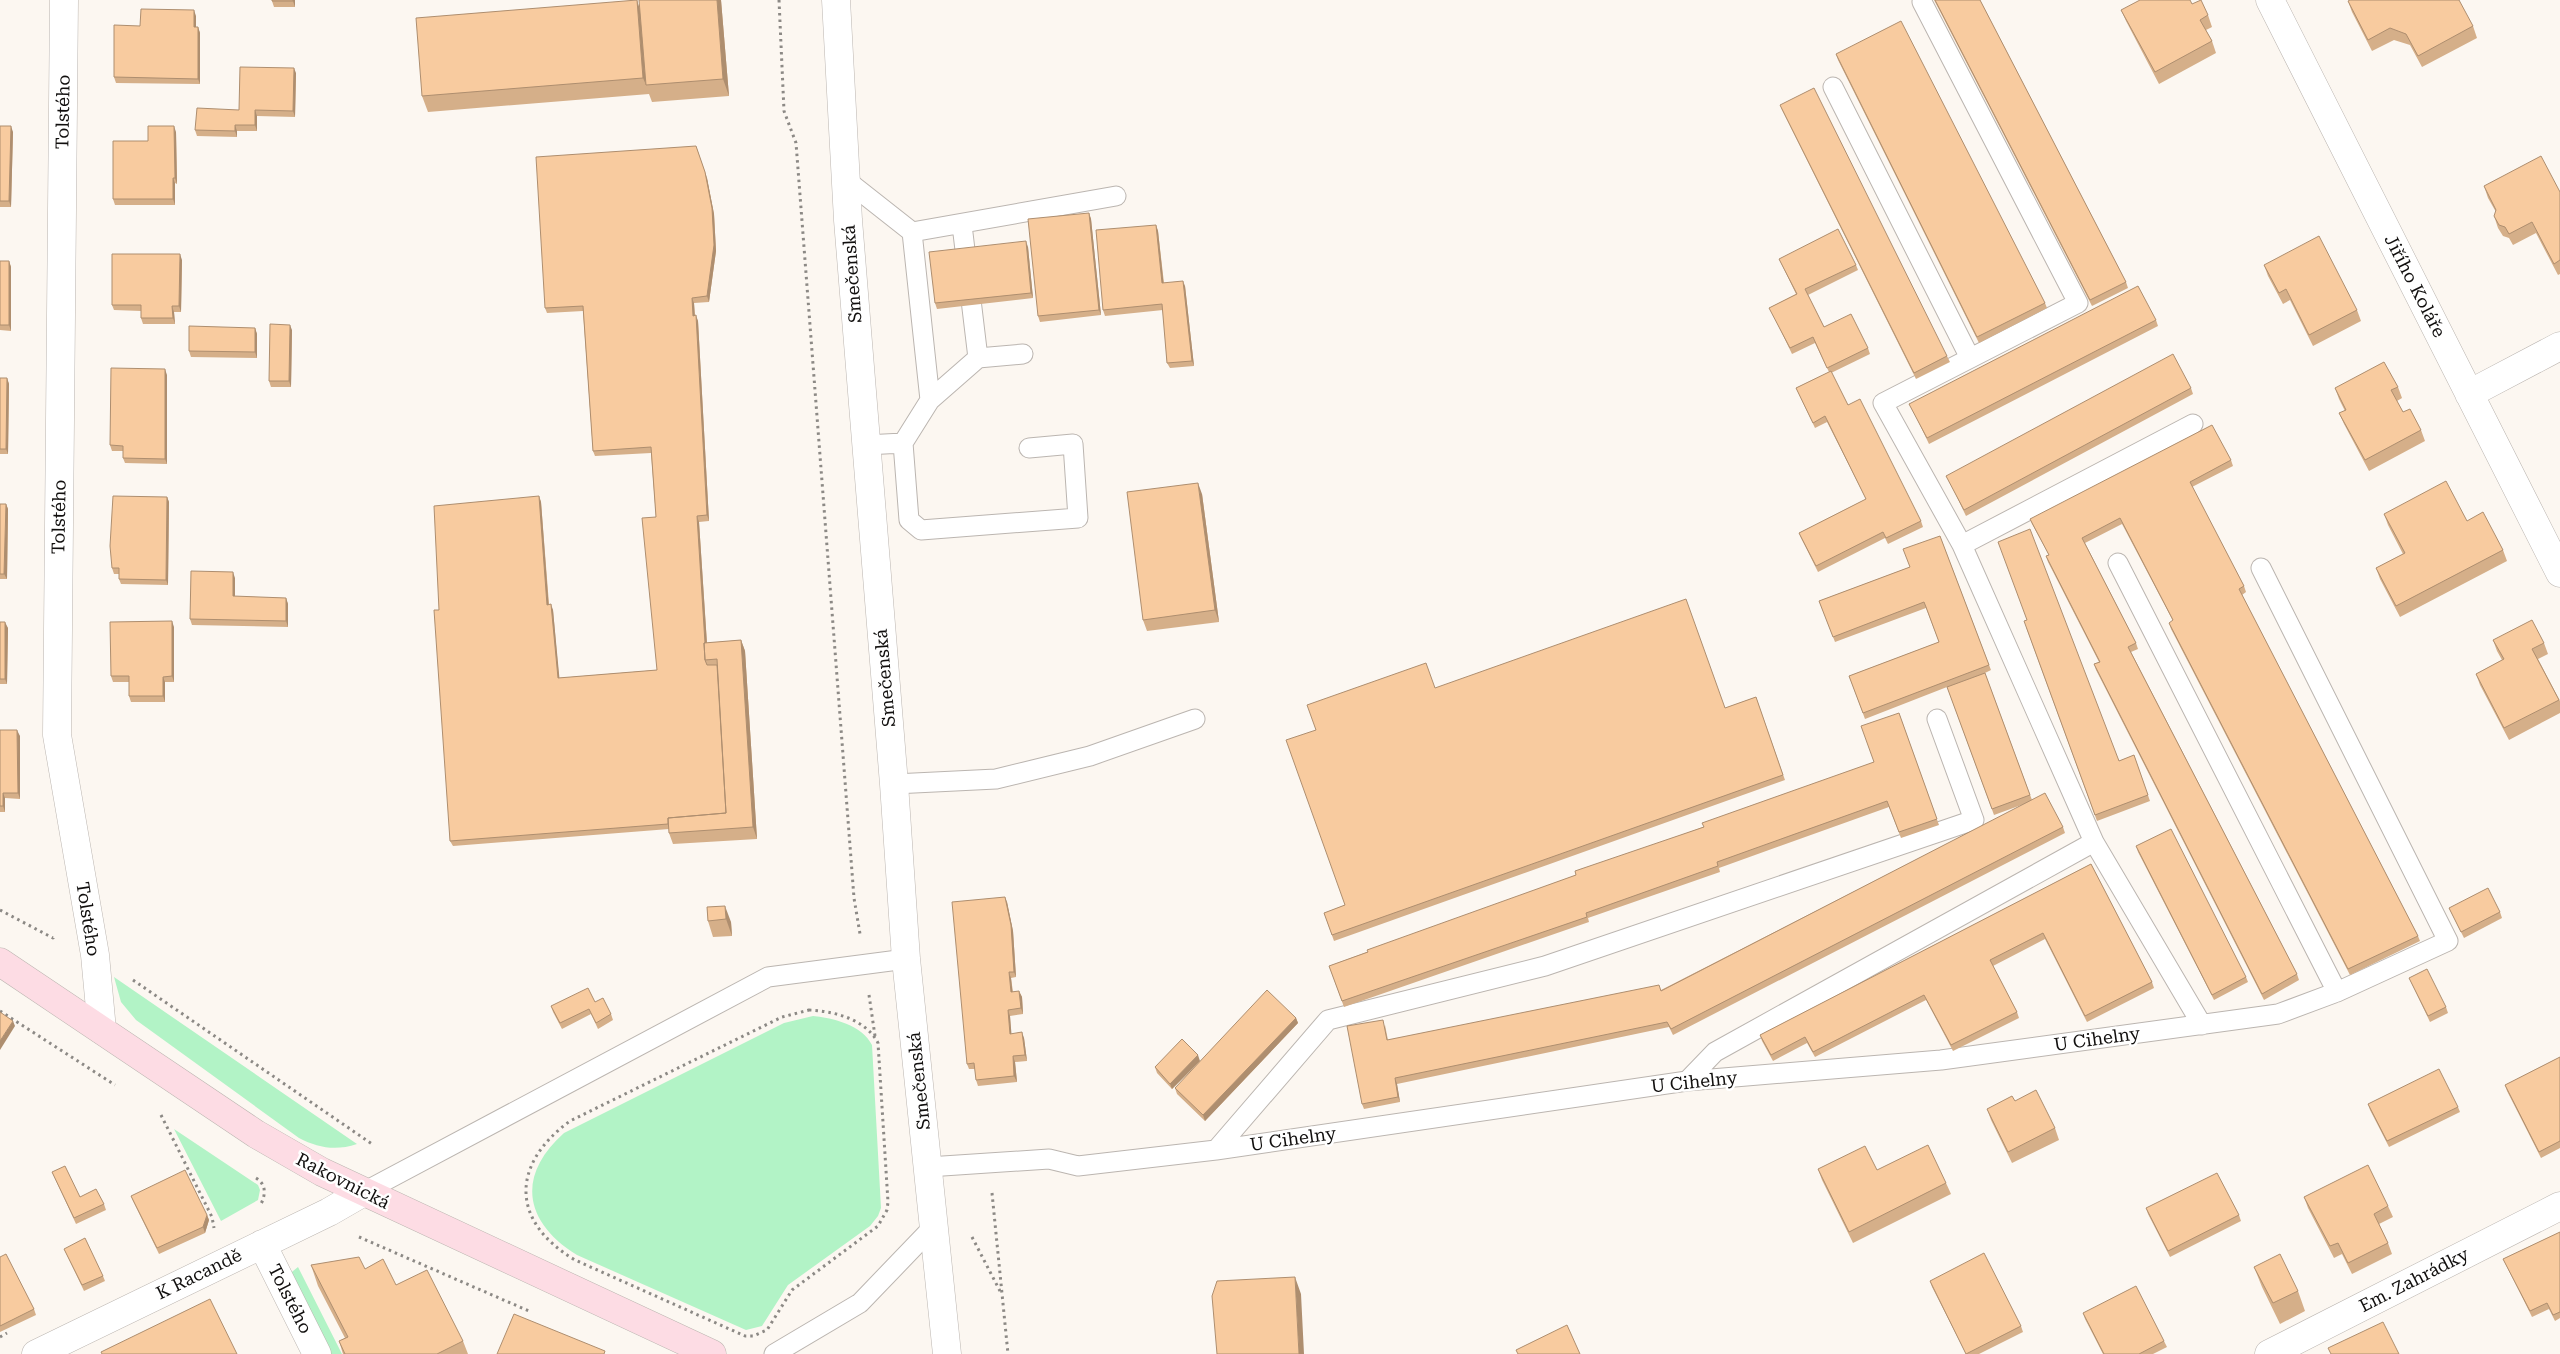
<svg xmlns="http://www.w3.org/2000/svg" width="2560" height="1354" font-family="'Roboto Serif',serif">
	<style>
		.green { fill: #b2f3c6 }
		.lines { fill: none; stroke-linecap: round; stroke-linejoin: round }
		.service-casing { stroke: #bbb5b0; stroke-width: 21 }
		.minor-casing { stroke: #bbb5b0; stroke-width: 29 }
		.tertiary-casing { stroke: #bbb5b0; stroke-width: 29 }
		.secondary-casing { stroke: #bbb5b0; stroke-width: 29 }
		.path { stroke: #8c8985; stroke-width: 3; stroke-dasharray: 2.5 4; stroke-linecap: butt }
		.service { stroke: #fff; stroke-width: 19 }
		.minor { stroke: #fff; stroke-width: 28 }
		.tertiary { stroke: #fff; stroke-width: 28 }
		.secondary { stroke: #fddce4; stroke-width: 28 }
		.wall { fill: #d5af89 }
		.shaded-wall { fill: #ae8e6f }
		.building { fill: #f8cb9f; stroke: #ae8e6f }
		.labels { text-anchor: middle; stroke-width: 5; stroke-linejoin: round; paint-order: stroke }
		.street-label { font-size: 18px; fill: #110f0e; stroke: #fff }
	</style>
	<rect width="100%" height="100%" fill="#fcf7f1"/>
	<path class="green" d="M114,977L357,1144C336,1151 318,1148 299,1138L136,1020L121,1002Z
		M813,1016C833,1018 862,1025 872,1045L881,1208L878,1216L870,1226L788,1285L762,1326L746,1330L577,1255C524,1222 516,1176 564,1133L784,1023Z
		M174,1129L258,1185L260,1190L258,1200L221,1221Z
		M298,1267L342,1354H329L288,1275Z"/>
	<g class="lines">
		<defs>
			<path id="service" d="M1922,2L2078,303L1883,403L1962,545L2094,842L2202,1025
				M1833,87L1970,358
				M846,180L912,232L930,400L903,443
				M962,225L978,358
				M912,232L1116,196
				M930,400L978,358L1023,354
				M866,445L903,443L909,520L921,530L1078,518L1073,444L1029,448
				M1962,545L2193,424
				M2118,563L2337,992
				M894,784L996,779L1090,756L1195,719
				M1687,1081L1715,1052L2094,842
				M1216,1150L1328,1020L1545,966L1974,820L1937,719
				M928,1167L1049,1159L1078,1166L1216,1150L1687,1081L1941,1060L2278,1014L2337,992L2448,941L2261,568
				M362,1193L768,977L906,959
				M774,1354L860,1303L933,1227"/>
			<path id="minor" d="M64,0L57,735L95,955L102,1030
				M2270,0L2560,573
				M2469,394L2560,346
				M262,1244L317,1354
				M36,1354L329,1212L362,1193
				M2269,1354L2560,1206"/>
			<path id="tertiary" d="M836,0L848,220L894,784L906,959L947,1354"/>
			<path id="secondary" d="M0,962L256,1134L322,1172L712,1354"/>
		</defs>
		<use href="#service" class="service-casing"/>
		<use href="#minor" class="minor-casing"/>
		<use href="#tertiary" class="tertiary-casing"/>
		<use href="#secondary" class="secondary-casing"/>
		<path class="path" d="M779,0L784,111L796,143L854,898L860,934
			M0,910L53,938L56,935
			M133,980L372,1144
			M869,995L875,1036
			M809,1010C833,1011 866,1019 878,1043L888,1202L887,1210L878,1226L792,1290L767,1330L753,1336H745L575,1260C511,1222 510,1165 570,1121L782,1017Z
			M0,1011L115,1085
			M161,1115L212,1217L214,1228
			M256,1178C266,1184 266,1194 261,1204
			M992,1193L1008,1354
			M359,1237L529,1311
			M972,1237L1001,1293
			M0,1337L7,1333"/>
		<use href="#service" class="service"/>
		<use href="#minor" class="minor"/>
		<use href="#tertiary" class="tertiary"/>
		<use href="#secondary" class="secondary"/>
	</g>
	<path class="wall" d="M295,0V7H274L272,1Z
		M637,0L639,8L721,0L729,96L652,102L649,94L428,112L422,96Z
		M1934,0H1980L2126,282L2128,288L2092,306Z
		M2348,1L2473,26L2477,38L2422,67L2410,45L2394,40L2372,51L2352,12Z
		M2192,4L2208,15L2212,27L2206,30L2212,41L2216,53L2159,84L2126,21L2121,10Z
		M196,16V27H198L200,33V84L116,83L114,77L140,26Z
		M1836,54L2045,303L2047,308L1979,343L1838,60Z
		M296,73L295,117L257,116V131H237V137L197,136L195,130L239,110Z
		M1780,105L1947,356L1950,362L1916,379L1782,110Z
		M0,126L13,132L11,207H0Z
		M176,132L177,184L175,183V205H115L113,199L148,141Z
		M707,178L714,214L716,251L709,302L694,303L695,315L698,321L709,521L699,522L707,643L741,640L745,651L757,839L673,844L669,833V829L453,846L450,841L439,610L539,496L541,502L549,604L553,610L559,678L657,670L656,517L651,453L595,456L593,451L583,311L547,313L545,308Z
		M2484,186L2560,192V274L2558,275L2536,233L2513,245L2509,238L2503,236L2498,228L2494,216L2496,212L2488,198Z
		M1089,213L1091,219L1101,315L1040,322L1038,316Z
		M1156,225L1158,231L1164,283L1185,286L1194,366L1170,368L1167,363L1163,310L1105,316L1103,310Z
		M1028,247L1033,298L937,309L935,303Z
		M1779,259L1856,265L1858,270L1808,295L1824,327L1868,348L1870,354L1831,373L1848,405L1921,521L1923,527L1888,544L1885,538L1818,572L1801,538L1799,533L1866,499L1827,422L1815,428L1796,388L1829,372L1815,343L1792,354L1772,313L1769,308L1796,294Z
		M182,260L181,312H174L175,324H143L141,318V311L114,310L112,305Z
		M0,261H9L11,267V331L0,330Z
		M2264,265L2357,310L2361,321L2313,346L2290,300L2283,304L2268,276Z
		M2156,320L2158,326L1929,444L1912,409L1909,404Z
		M255,328L257,334V358L191,357L189,351Z
		M292,330L291,387H271L269,381Z
		M167,375V464L125,463L123,458V451H112L110,445Z
		M0,378H7L9,384L8,454H0Z
		M2398,387L2402,398L2397,401L2403,412L2421,430L2425,441L2369,471L2344,424L2339,413L2345,411L2339,399L2335,388Z
		M2191,388L2193,394L1966,516L1949,481L1946,476Z
		M2231,460L2233,466L2192,487L2244,586L2246,592L2242,595L2418,936L2420,941L2350,975L2171,629L2169,623L2173,621L2122,524L2085,543L2136,643L2138,649L2131,652L2297,974L2299,980L2264,1000L2096,670L2094,664L2099,662L2048,562L2046,556L2049,555L2032,524L2030,519Z
		M1202,494L1219,622L1147,631L1143,620Z
		M167,497L169,502L168,585L121,584L119,579V574H114L112,568Z
		M0,504H6L8,509L7,579H0Z
		M2384,514L2467,521L2503,550L2507,561L2400,617L2380,579L2376,568L2403,554L2388,525Z
		M1940,536L1991,670L1985,673L2032,800L2063,827L2065,833L1673,1035L1669,1027L1397,1084L1400,1102L1364,1109L1362,1104L1385,1025L1388,1040L1661,990L2027,803L1994,815L1947,687L1865,719L1849,676L1939,642L1926,608L1835,642L1819,601L1910,567Z
		M235,578V597L286,598L288,604V627L192,625L190,619Z
		M0,622L8,628L7,684H0Z
		M174,627V682H165V702H131L129,696V682H113L111,676Z
		M2026,627L2119,761L2134,755L2150,801L2097,821Z
		M2493,640L2544,643L2548,654L2538,659L2560,701V713L2509,740L2480,685L2476,674L2502,660L2497,651Z
		M1435,688L1725,708L1756,697L1785,780L1334,941L1324,913L1345,905Z
		M1899,713L1939,825L1901,838L1889,807L1719,868L1720,872L1588,918L1589,922L1344,1007L1329,966L1576,875L1874,762Z
		M0,730L20,736V799L5,798V812H0Z
		M2136,846L2246,977L2248,982L2214,1000L2138,852Z
		M2091,864L2152,982L2154,988L2087,1022L2045,939L1993,966L2017,1012L2019,1018L1953,1051L1926,1000L1815,1057L1807,1043L1773,1061L1762,1041L1760,1035Z
		M1007,902L1013,931L1016,977L1011,978L1013,992L1019,991L1022,997L1023,1014L1010,1016L1011,1034L1024,1038L1027,1061L1015,1062L1017,1082L978,1086L976,1080L975,1069H969L967,1064Z
		M707,907L731,922L732,936L713,937L708,921Z
		M2449,908L2500,912L2502,918L2464,938Z
		M2409,978L2446,1007L2448,1013L2430,1022Z
		M595,1002L611,1014L613,1020L598,1029L591,1014L562,1029L553,1012L551,1006Z
		M1296,1018L1298,1023L1205,1121L1177,1094L1175,1088Z
		M2560,1057V1148L2541,1158L2507,1091L2505,1085Z
		M1200,1061L1172,1089L1157,1073L1155,1067Z
		M2015,1101L2055,1128L2059,1140L2012,1163L1991,1120L1987,1109Z
		M2368,1104L2458,1107L2460,1112L2389,1147L2370,1110Z
		M1818,1169L1877,1170L1946,1183L1951,1194L1853,1243L1822,1180Z
		M52,1172L80,1197L104,1204L106,1210L76,1224Z
		M131,1196L207,1215L209,1220L205,1233L159,1254L133,1201Z
		M2304,1197L2388,1206L2393,1217L2379,1224L2388,1243L2392,1254L2352,1274L2342,1254L2334,1258L2308,1208Z
		M2146,1208L2239,1215L2241,1221L2170,1257L2148,1214Z
		M2560,1232V1318L2555,1321L2549,1309L2532,1317L2503,1259Z
		M64,1249L103,1276L105,1281L84,1291Z
		M0,1257L34,1309L36,1315L0,1332Z
		M311,1265L365,1269L396,1285L463,1341L468,1354H343L339,1341L345,1338L318,1286Z
		M2254,1267L2298,1291L2305,1311L2280,1324L2262,1287Z
		M1930,1281L2021,1326L2023,1332L1979,1354H1966L1932,1287Z
		M2083,1313L2164,1341L2167,1347L2153,1354H2103L2085,1319Z"/>
	<path class="shaded-wall" d="M293,0H295V7L293,1Z
		M637,0L642,17L646,85L643,78Z
		M717,0H721L729,96L723,79Z
		M194,10L196,16V33L194,27Z
		M198,27L200,33V84L198,79Z
		M294,68L296,73L295,117L293,111Z
		M255,110L257,116V131L255,125Z
		M235,125L237,131V137L235,131Z
		M11,126L13,132L11,207L9,201Z
		M174,126L176,132L177,184L175,178Z
		M696,146L707,178L714,214L716,251L709,302L707,296Z
		M173,178L175,183V205L173,199Z
		M1089,213L1091,219L1101,315L1099,310Z
		M1156,225L1158,231L1164,288L1162,283Z
		M1026,241L1028,247L1033,298L1031,293Z
		M180,254L182,260L181,312L179,306Z
		M9,261L11,267V331L9,325Z
		M1183,281L1185,286L1194,366L1192,361Z
		M692,298L694,303L695,321L693,316Z
		M172,306L174,312L175,324L173,318Z
		M696,315L698,321L709,521L707,515Z
		M290,325L292,330L291,387L289,381Z
		M255,328L257,334V358L255,352Z
		M165,369L167,375V464L165,459Z
		M7,378L9,384L8,454L6,449Z
		M1198,483L1202,494L1219,622L1215,610Z
		M539,496L541,502L549,610L547,605Z
		M167,497L169,502L168,585L166,580Z
		M6,504L8,509L7,579L4,574Z
		M697,516L699,522L708,660H706Z
		M233,572L235,578V602L233,596Z
		M286,598L288,604V627L286,621Z
		M551,604L553,610L560,684L558,678Z
		M172,621L174,627V682L172,676Z
		M5,622L8,628L7,684L5,679Z
		M741,640L745,651L757,839L753,827Z
		M163,677L165,682V702L163,696Z
		M17,730L20,736V799L18,793Z
		M3,793L5,798V812L3,806Z
		M1005,897L1007,902L1013,931L1016,977L1014,972Z
		M725,906L731,922L732,936L726,919Z
		M1009,972L1011,978L1013,998L1011,992Z
		M1019,991L1022,997L1023,1014L1021,1008Z
		M1008,1010L1010,1016L1012,1040L1010,1034Z
		M1296,1018L1298,1023L1205,1121L1203,1115Z
		M13,1021L15,1026L0,1050V1041Z
		M1022,1032L1024,1038L1027,1061L1025,1055Z
		M1198,1055L1200,1061L1172,1089L1170,1084Z
		M1013,1056L1015,1062L1017,1082L1014,1076Z
		M1395,1078L1397,1084L1400,1102L1398,1097Z
		M207,1215L209,1220L205,1233L203,1227Z
		M1295,1277L1301,1294L1304,1354H1299Z"/>
	<path class="building" d="M272,0H293V1H272Z
		M637,0L643,78L422,96L416,18Z
		M639,0H717L723,79L646,85Z
		M1935,0H1980L2126,282L2090,300Z
		M2140,0H2190L2192,4L2201,0L2208,15L2200,20L2212,41L2155,72L2121,10Z
		M2350,0H2459L2473,26L2418,56L2406,34L2390,28L2368,40L2348,1Z
		M141,9L194,10V27H198V79L114,77V25L140,26Z
		M1901,21L2045,303L1977,337L1836,54Z
		M240,67L294,68L293,111L255,110V125H235V131L195,130L197,108L239,110Z
		M1814,88L1947,356L1914,373L1780,105Z
		M0,126H11L9,201H0Z
		M148,126H174L175,178H173V199H113V141H148Z
		M696,146L705,172L712,208L714,245L707,296L692,298L693,316L696,315L707,515L697,516L705,643H704L705,660L707,665H717L726,813L668,818V824L450,841L434,610H439L434,506L539,496L547,605L551,604L558,678L657,670L642,518L656,517L651,447L593,451L583,306L545,308L536,157Z
		M2541,156L2560,192V260L2554,264L2532,222L2509,234L2505,227L2499,225L2494,216L2496,210L2484,186Z
		M1089,213L1099,310L1038,316L1028,219Z
		M1156,225L1162,283L1183,281L1192,361L1167,363L1162,304L1103,310L1096,230Z
		M1838,229L1856,265L1805,289L1824,327L1851,314L1868,348L1827,368L1813,337L1790,348L1769,308L1797,294L1779,259Z
		M2319,236L2357,310L2309,335L2286,289L2279,293L2264,265Z
		M1026,241L1031,293L935,303L929,252Z
		M112,254H180L179,306H172L173,318H141V305H112Z
		M0,261H9V325H0Z
		M2138,286L2156,320L1927,438L1909,404Z
		M270,324L290,325L289,381H269Z
		M189,326L255,328V352L189,351Z
		M2173,354L2191,388L1964,510L1946,476Z
		M2384,362L2398,387L2391,390L2403,412L2410,409L2421,430L2365,460L2339,413L2346,410L2335,388Z
		M111,368L165,369V459L123,458V446L110,445Z
		M1831,371L1848,405L1860,399L1921,521L1886,538L1883,532L1816,566L1799,533L1866,499L1825,416L1813,423L1796,388Z
		M0,378H7L6,449H0Z
		M2212,425L2231,460L2190,482L2244,586L2239,589L2418,936L2348,969L2169,623L2173,620L2120,518L2082,538L2136,643L2128,647L2297,974L2262,994L2094,664L2100,662L2046,556L2049,555L2030,519Z
		M2446,481L2467,521L2483,512L2503,550L2396,606L2376,568L2405,553L2384,514Z
		M1198,483L1215,610L1143,620L1127,492Z
		M113,496L167,497L166,580L119,579V568H112L110,546Z
		M0,504H6L4,574H0Z
		M2030,529L2119,761L2134,755L2148,795L2095,815L2024,621L2027,620L1998,542Z
		M1940,536L1989,665L1863,713L1849,676L1939,642L1926,607L1924,602L1833,637L1819,601L1910,567L1903,549Z
		M191,571L233,572V596L286,598V621L190,619Z
		M1686,599L1725,708L1756,697L1783,775L1332,935L1324,913L1345,905L1286,740L1316,730L1307,705L1426,663L1435,688Z
		M2532,620L2544,643L2532,649L2559,700L2504,728L2476,674L2504,659L2493,640Z
		M172,621V676L163,677V696H129V676H111L110,622Z
		M0,622H5V679H0Z
		M741,640L753,827L669,833L668,818L726,813L717,659L705,660L704,643Z
		M1985,673L2030,795L1992,809L1947,687Z
		M1899,713L1937,819L1899,832L1887,801L1717,862L1718,866L1586,913L1587,917L1342,1001L1329,966L1368,952L1367,950L1576,875L1575,871L1704,827L1702,823L1874,762L1861,726Z
		M0,730H17L18,793H3V806H0Z
		M2045,793L2063,827L1671,1029L1667,1022L1395,1078L1398,1097L1362,1104L1347,1026L1383,1020L1387,1040L1659,985L1661,991Z
		M2171,829L2246,977L2212,995L2136,846Z
		M2091,864L2152,982L2085,1016L2043,933L1990,960L2017,1012L1951,1045L1924,995L1813,1052L1805,1037L1771,1055L1760,1035Z
		M2488,888L2500,912L2461,932L2449,908Z
		M1005,897L1011,925L1014,972H1009L1011,992L1019,991L1021,1008L1008,1010L1010,1034L1022,1032L1025,1055L1013,1056L1014,1076L976,1080L974,1063L967,1064L952,902Z
		M725,906L726,919L708,921L707,907Z
		M2427,969L2446,1007L2428,1016L2409,978Z
		M588,988L595,1002L603,998L611,1014L596,1023L589,1009L560,1023L551,1006Z
		M1267,990L1296,1018L1203,1115L1175,1088Z
		M0,1012L13,1021L0,1041Z
		M1182,1039L1198,1055L1170,1084L1155,1067Z
		M2560,1057V1141L2539,1152L2505,1085Z
		M2439,1069L2458,1107L2387,1141L2368,1104Z
		M2036,1090L2055,1128L2008,1152L1987,1109L2012,1096L2015,1101Z
		M1928,1145L1946,1183L1849,1232L1818,1169L1865,1146L1877,1170Z
		M2368,1165L2388,1206L2374,1214L2388,1243L2348,1263L2338,1243L2330,1246L2304,1197Z
		M65,1166L80,1197L96,1189L104,1204L74,1218L52,1172Z
		M185,1170L207,1215L203,1227L157,1248L131,1196Z
		M2217,1173L2239,1215L2168,1251L2146,1208Z
		M2560,1232V1312L2553,1315L2547,1303L2530,1311L2503,1259Z
		M85,1238L103,1276L82,1285L64,1249Z
		M1984,1253L2021,1326L1966,1354L1930,1281Z
		M6,1254L34,1309L0,1326V1257Z
		M2280,1254L2298,1291L2273,1303L2254,1267Z
		M359,1257L365,1269L383,1259L396,1285L427,1270L463,1341L437,1354H345L339,1341L348,1337L311,1265Z
		M1295,1277L1299,1354H1217L1212,1296L1217,1281Z
		M2136,1286L2164,1341L2139,1354H2104L2083,1313Z
		M210,1299L237,1354H102L101,1352Z
		M514,1314L605,1351L604,1354H497Z
		M2383,1322L2399,1354H2331L2328,1348Z
		M1567,1325L1580,1354H1518L1516,1350Z"/>
	<g class="labels">
		<g class="street-label">
			<text transform="translate(63 112) rotate(-89)" y="6">Tolstého</text>
			<text transform="translate(852 274) rotate(-94)" y="6">Smečenská</text>
			<text transform="translate(2415 286) rotate(63)" y="6">Jiřího Koláře</text>
			<text transform="translate(59 517) rotate(-89)" y="6">Tolstého</text>
			<text transform="translate(885 678) rotate(-95)" y="6">Smečenská</text>
			<text transform="translate(88 919) rotate(81)" y="6">Tolstého</text>
			<text transform="translate(2097 1039) rotate(-8)" y="6">U Cihelny</text>
			<text transform="translate(919 1081) rotate(-96)" y="6">Smečenská</text>
			<text transform="translate(1694 1082) rotate(-6)" y="6">U Cihelny</text>
			<text transform="translate(1293 1139) rotate(-8)" y="6">U Cihelny</text>
			<text transform="translate(343 1181) rotate(27)" y="6">Rakovnická</text>
			<text transform="translate(199 1274) rotate(-26)" y="6">K Racandě</text>
			<text transform="translate(2414 1280) rotate(-27)" y="6">Em. Zahrádky</text>
			<text transform="translate(290 1299) rotate(63)" y="6">Tolstého</text>
		</g>
	</g>
</svg>
